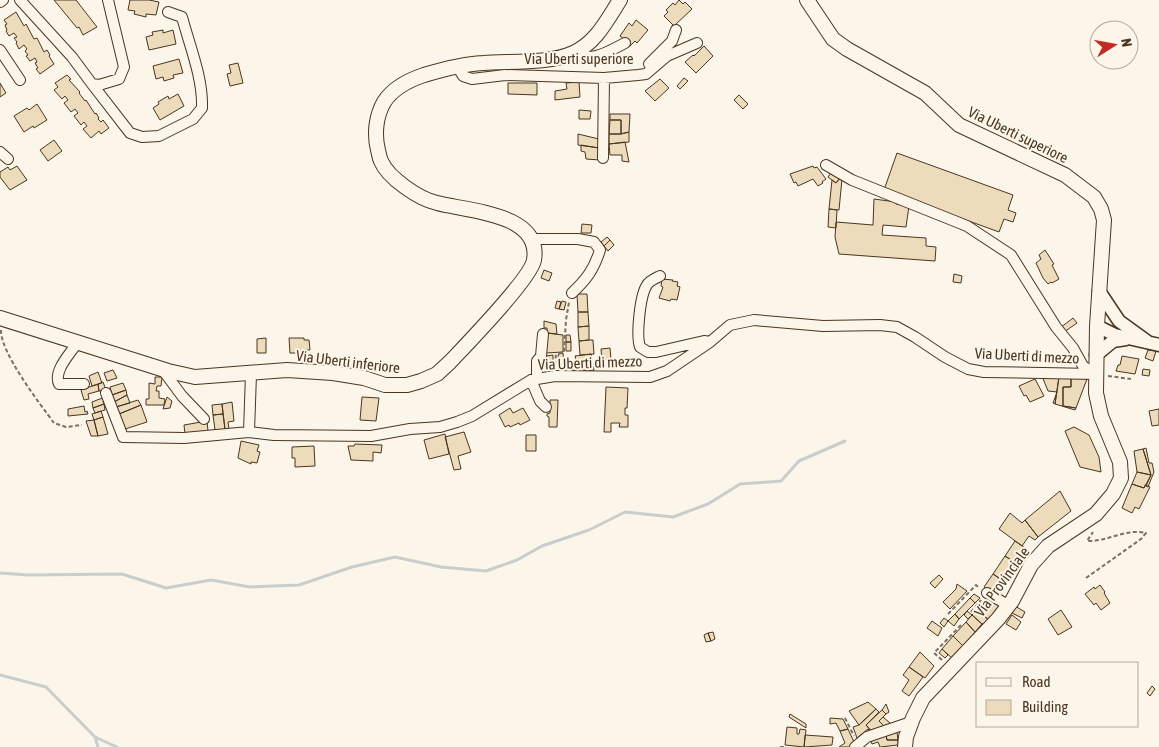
<svg xmlns="http://www.w3.org/2000/svg" width="1159" height="747" font-family="'Asap Condensed',sans-serif">
	<style>
		.lines { fill: none; stroke-linecap: round; stroke-linejoin: round }
		.stream { stroke: #c9cecd; stroke-width: 3 }
		.building { fill: #ecdcbc; stroke: #4a3520 }
		.minor-casing { stroke: #4a3520; stroke-width: 12 }
		.tertiary-casing { stroke: #4a3520; stroke-width: 15 }
		.secondary-casing { stroke: #4a3520; stroke-width: 16 }
		.path { stroke: #7f6f5c; stroke-width: 2; stroke-dasharray: 4 2.5; stroke-linecap: butt }
		.minor { stroke: #fbf6e9; stroke-width: 10 }
		.tertiary { stroke: #fbf6e9; stroke-width: 12 }
		.secondary { stroke: #fbf6e9; stroke-width: 14 }
		.labels { text-anchor: middle; stroke-width: 4; stroke-linejoin: round; paint-order: stroke }
		.street-label { font-size: 15px; fill: #4a3520; stroke: #fbf6e9 }
	</style>
	<rect width="100%" height="100%" fill="#fbf6e9"/>
	<g class="lines">
		<path class="stream" d="M0,573L28,575L122,574L166,588L211,580L250,587L299,585L352,567L395,557L441,567L486,571L517,560L542,546L589,530L625,512L673,517L708,504L740,484L781,481L799,461L845,441
			M0,675L46,687L95,737L117,747
			M95,737L98,747"/>
	</g>
	<path class="building" d="M54,0H76L97,27L83,35L79,27L77,28Z
		M130,0H149L159,2L156,15L146,14V17L134,14L135,11L128,10Z
		M679,0L683,4L685,2L692,9L674,26L664,16L668,12L666,10L673,3L675,5Z
		M16,12L24,26L26,24L34,39L37,38L44,52L47,50L50,55L49,56L54,64L40,74L36,69L38,68L35,63L37,62L35,58L30,61L26,56L28,55L25,51L27,49L24,45L19,49L16,43L17,42L14,38L17,37L14,33L9,36L6,31L7,30L5,25L7,24L4,20Z
		M636,20L648,30L637,43L635,41L630,46L626,42L627,41L620,36L629,23L632,26Z
		M163,30V33L173,30L176,44L149,50L146,37L153,35L152,32Z
		M704,46L713,56L696,73L685,62L693,55L694,56Z
		M179,59L183,73L173,75L174,78L164,81L163,77L156,79L153,66Z
		M238,63L243,83L230,86L227,74L231,73L229,65Z
		M67,75L71,79L69,80L80,92L79,93L85,101L86,100L95,114L96,113L99,118L98,119L101,122L103,120L109,128L101,134L99,131L91,138L83,129L87,126L84,122L81,125L74,116L78,113L75,109L71,112L64,103L68,100L65,96L62,99L54,90L58,87L55,83Z
		M684,78L688,81L680,89L677,86Z
		M660,79L669,88L655,101L645,91Z
		M579,82L580,97L555,100V91L567,89L566,83Z
		M0,83L6,93L0,97Z
		M508,83H537V95L508,94Z
		M178,94L184,106L160,120L153,108L159,104L158,102L168,96L169,99Z
		M739,95L748,104L743,109L734,100Z
		M37,104L47,120L34,128L33,126L24,132L14,116L27,108L29,110Z
		M579,110L591,111L590,119H579Z
		M610,114H630L629,132L621,134V120H610Z
		M610,120H621V134H609Z
		M629,132V142L609,144V134H620Z
		M578,134L599,139V148L578,145Z
		M54,140L62,151L48,161L40,150Z
		M625,142L629,162L622,161V155H610L609,144Z
		M581,145L599,148L600,160L586,159L585,152L581,151Z
		M897,153L1013,195L1008,210L1016,213L1013,222L1004,219L999,232L884,190Z
		M17,166L27,180L10,190L0,177V172L8,167L10,170Z
		M813,166L814,168L817,167L826,179L822,182L823,183L818,186L813,179L798,186L796,182L794,183L790,174Z
		M832,171L841,177L836,183L828,177Z
		M840,178L842,179L839,210L829,209L832,180L836,183Z
		M874,199L896,202V204L909,206L906,227L883,225L882,235L926,238V246L936,247L935,261L839,254L835,237L836,222L873,225Z
		M829,209L837,210L836,228L828,227Z
		M582,224L592,225L591,233H581Z
		M607,237L610,240L604,246L601,242Z
		M610,240L614,245L608,251L604,246Z
		M1045,250L1054,264L1052,265L1059,279L1052,283L1051,282L1048,284L1043,278L1036,263L1041,259L1039,255Z
		M544,270L552,273L549,281L541,278Z
		M954,274L962,276L961,283L953,282Z
		M662,279L673,280L672,281L678,282L677,286L680,287L677,300L671,299L670,301L659,298L663,287L661,286Z
		M577,294H587L588,312H578Z
		M557,301L561,302L559,309L555,308Z
		M562,301L566,302L564,310L559,309Z
		M578,312H588L589,326L578,327Z
		M1073,318L1077,323L1064,332L1060,328Z
		M544,321L556,324L557,334L547,333V328H544Z
		M589,326V340L579,341L578,327Z
		M547,333L563,335V352L546,353Z
		M566,335H570L571,342H566Z
		M266,338V353H257V339Z
		M289,338H304V340H309L310,350H305V353H290Z
		M589,340H593L594,354L580,355L579,341Z
		M566,342H571V351H566Z
		M610,348L611,359L602,360L601,349Z
		M1148,350L1156,351L1153,361L1145,358Z
		M563,353L564,363H572L573,373L559,372L558,356L559,354Z
		M591,354L594,370L584,371L582,360L577,363L575,356Z
		M553,355V366L546,367V356Z
		M1122,356L1139,359L1135,374L1116,371L1118,365H1120Z
		M582,360L584,371L573,373L572,363H577Z
		M1143,369L1150,370L1149,376L1142,375Z
		M113,370L117,378L107,381L104,373Z
		M98,372L102,383L92,386L89,376Z
		M1042,376L1059,377L1055,404L1053,403L1057,392L1048,391Z
		M155,377H162L161,386H157L156,391H159V398L165,399L164,405H146V399H149V383L155,384Z
		M1059,377H1071V387H1063V406L1076,408L1075,410L1055,404Z
		M1071,377L1087,379L1076,408L1063,406V387H1071Z
		M1035,379L1044,396L1030,402L1026,395L1024,396L1019,386Z
		M103,382L106,390L99,391L98,384Z
		M123,383L126,390L112,395L110,387Z
		M98,384L99,391L88,394L89,399L84,400L81,390Z
		M606,387L628,388L627,408H625V415H628V427H619L620,423H611V432H604Z
		M126,390L127,395L114,402L112,395Z
		M127,395L130,403L116,407L114,402Z
		M105,397L106,400L103,401L104,404L93,408L92,402Z
		M167,397L172,401L170,408L163,409Z
		M362,397L379,398L376,421L360,420Z
		M138,400L141,405L119,414L116,407Z
		M550,400H558L557,427H549V417L547,416V414L550,413Z
		M232,402L234,421L228,422L229,429H225L222,404Z
		M104,404L105,410L95,413L93,408Z
		M222,404L223,414L213,415L212,405Z
		M141,405L147,422L122,430L119,414Z
		M84,406L85,412L87,411L88,414L68,416V409Z
		M510,408L513,413L523,408L530,420L520,425L519,423L510,427L509,425L505,427L499,415Z
		M1159,409V425L1152,426L1149,411Z
		M101,411L103,417L94,420L92,414Z
		M223,414L225,430H215L213,415Z
		M103,417L108,434L98,436L94,420Z
		M94,420L98,436H91L86,421Z
		M207,421L208,431L185,434L184,425Z
		M1074,427L1089,435L1099,457L1101,472L1080,467L1065,431Z
		M464,432L471,452L458,456L461,469L454,470L445,437Z
		M445,434L449,454L429,459L424,440Z
		M526,435H536V451H526Z
		M241,441L259,445L257,451L260,452L257,463L251,462V464L238,458Z
		M355,444L382,445L381,453L373,452V461L351,460L348,446H354Z
		M314,446L315,466L295,467V458H292V447Z
		M1146,448L1149,463H1152L1154,472L1148,487L1146,486L1151,475L1143,449Z
		M1143,449L1151,475L1137,472L1134,451Z
		M1137,472L1151,475L1144,488L1132,484Z
		M1132,484L1144,488L1145,485L1150,487L1139,509L1135,507L1132,513L1122,508Z
		M1060,491L1071,511L1038,537L1025,520Z
		M1010,513L1022,523L1025,520L1038,537L1035,540L1029,536L1022,546L999,529Z
		M1015,541L1027,549L1017,564L1005,556Z
		M1005,556L1017,564L1005,582L993,574Z
		M993,574L1005,582L996,595L984,587Z
		M939,575L943,579L935,588L930,583Z
		M957,584L967,591L950,609L943,602L956,589Z
		M1100,585L1105,592L1104,593L1110,603L1101,610L1096,603L1094,605L1085,594L1094,587L1095,589Z
		M974,594L980,598L975,603L970,598Z
		M988,597L1001,605L990,622L982,613L984,610L982,607Z
		M970,598L975,603L959,619L955,614Z
		M1015,606L1025,612L1022,618L1012,613Z
		M977,610L981,615L982,613L990,622L982,624L972,615Z
		M1061,610L1072,627L1058,635L1048,619Z
		M967,611L972,615L968,619L964,615Z
		M955,614L959,619L954,626L948,621Z
		M972,615L982,624L975,632L966,622Z
		M1012,615L1021,622L1016,630L1006,624Z
		M944,618L948,621L944,627L940,623Z
		M932,621L942,628L938,636L927,628Z
		M966,622L975,632L964,647L953,636Z
		M713,632L715,639L711,641L708,633Z
		M708,633L711,641L706,642L704,635Z
		M953,636L964,647L953,659L942,649Z
		M942,649L948,655L945,658L939,653Z
		M920,652L934,666L925,678L909,667Z
		M909,667L923,677L909,696L902,691L909,680L903,675Z
		M1152,686L1155,689L1150,696L1147,693Z
		M868,702L876,709L859,725L849,711Z
		M886,704L889,712L886,714L882,710Z
		M876,709L879,712L866,725L874,734H872L868,729L857,738L853,727L859,725Z
		M882,710L886,714L879,721L886,728L874,734L866,725Z
		M790,714L806,724V728L789,717Z
		M883,717L890,723L886,728L879,721Z
		M830,718L843,719L848,729L840,731L836,723L830,724Z
		M787,727L797,728V734H799L800,729L806,730L804,747L785,745Z
		M848,729L854,742L853,747H839L845,743L840,731Z
		M897,732L898,740H887L886,735Z
		M805,735L833,737L832,745L804,747Z
		M886,735L887,740H898V745L880,747L878,742L872,744L870,740Z"/>
	<g class="lines">
		<defs>
			<path id="minor" d="M20,0L72,57L92,84L130,133L142,137L159,136L193,119L202,108C203,78 190,47 182,17L168,12
				M0,2L3,0
				M0,50L20,80
				M570,54C594,62 605,53 625,43
				M649,64L672,41L676,30
				M457,66L463,76L472,79L505,75L604,78L638,75L646,74L667,56L697,43
				M92,84L99,85L119,79L124,67L108,0
				M0,152L8,159
				M603,158L604,78
				M826,165L852,180L967,226L1011,255L1056,327L1073,348L1083,366L1095,374
				M530,239H578L594,242L600,250C594,269 587,279 572,293
				M660,276C656,278 649,281 647,285C640,295 636,335 640,347L648,352H656L704,341L709,342
				M77,343C70,354 53,371 59,384H84
				M162,369L182,396L204,419
				M537,379V361L541,356L543,334
				M531,380L540,401L546,407
				M106,393L123,437L184,438L249,432L274,435L371,436L410,429L440,427L457,422L472,416L531,380L555,376L650,377L667,371L710,342L730,325L754,320L823,326L880,325L897,327L915,337L945,357L968,369L984,372L1095,374
				M249,432L251,374
				M987,593L1008,605
				M855,747L867,737L911,722"/>
			<path id="tertiary" d="M1099,291L1119,321L1148,342
				M1097,326L1115,335L1159,345
				M1096,355L1113,341L1126,339"/>
			<path id="secondary" d="M807,0L833,39L847,49L925,93L959,125L1065,175L1094,197L1101,209L1104,220L1097,326L1096,393L1101,416L1120,462L1121,478L1113,494L1096,514L1048,546L1031,565L1012,601L998,619L923,698L913,718L906,737L905,747
				M0,318L168,371L195,377L287,370L333,373L364,378L385,385H407L421,381L437,374L450,362C466,345 531,278 534,260C542,213 467,211 437,203C419,199 388,178 381,161C379,157 379,153 378,150C374,134 376,116 384,102C393,88 409,80 424,75C444,69 463,64 483,63C510,61 549,64 573,53C596,43 607,20 620,0"/>
		</defs>
		<use href="#minor" class="minor-casing"/>
		<use href="#tertiary" class="tertiary-casing"/>
		<use href="#secondary" class="secondary-casing"/>
		<path class="path" d="M1,330C0,352 40,404 54,423L66,427L82,425
			M555,365L556,354L564,352L566,320L569,302
			M1108,376L1131,379
			M1086,578L1141,539L1146,533C1126,528 1107,542 1087,541L1093,532
			M971,612L981,600
			M948,614L976,585L978,587
			M942,660L934,653L961,625
			M845,718L854,736
			M780,747H786"/>
		<use href="#minor" class="minor"/>
		<use href="#tertiary" class="tertiary"/>
		<use href="#secondary" class="secondary"/>
	</g>
	<g class="labels">
		<g class="street-label">
			<text x="579" y="64">Via Uberti superiore</text>
			<text transform="translate(1018 135) rotate(26)" y="5">Via Uberti superiore</text>
			<text transform="translate(1027 356) rotate(3)" y="5">Via Uberti di mezzo</text>
			<text transform="translate(348 362) rotate(7)" y="5">Via Uberti inferiore</text>
			<text transform="translate(590 363) rotate(-2)" y="5">Via Uberti di mezzo</text>
			<text transform="translate(1002 582) rotate(-54)" y="5">Via Provinciale</text>
		</g>
	</g>
	<rect x="976" y="662" width="162" height="65" fill="#fbf6e9" stroke="#b4a999"/>
	<rect x="986" y="678" width="25" height="8" fill="#fbf6e9" stroke="#b4a999"/>
	<text x="1022" y="687" font-size="15" fill="#4a3520">Road</text>
	<rect x="986" y="700" width="25" height="15" fill="#ecdcbc" stroke="#b4a999"/>
	<text x="1022" y="712" font-size="15" fill="#4a3520">Building</text>
	<g transform="translate(1114 45) rotate(79)"><circle r="24" fill="#fbf6e9" stroke="#b4a999"/>
	<path d="M0-4L9 19L0 12L-9 19Z" fill="#c62828"/>
	<text y="-8" font-size="14" font-weight="bold" text-anchor="middle" fill="#4a3520">N</text>
	</g>
</svg>
